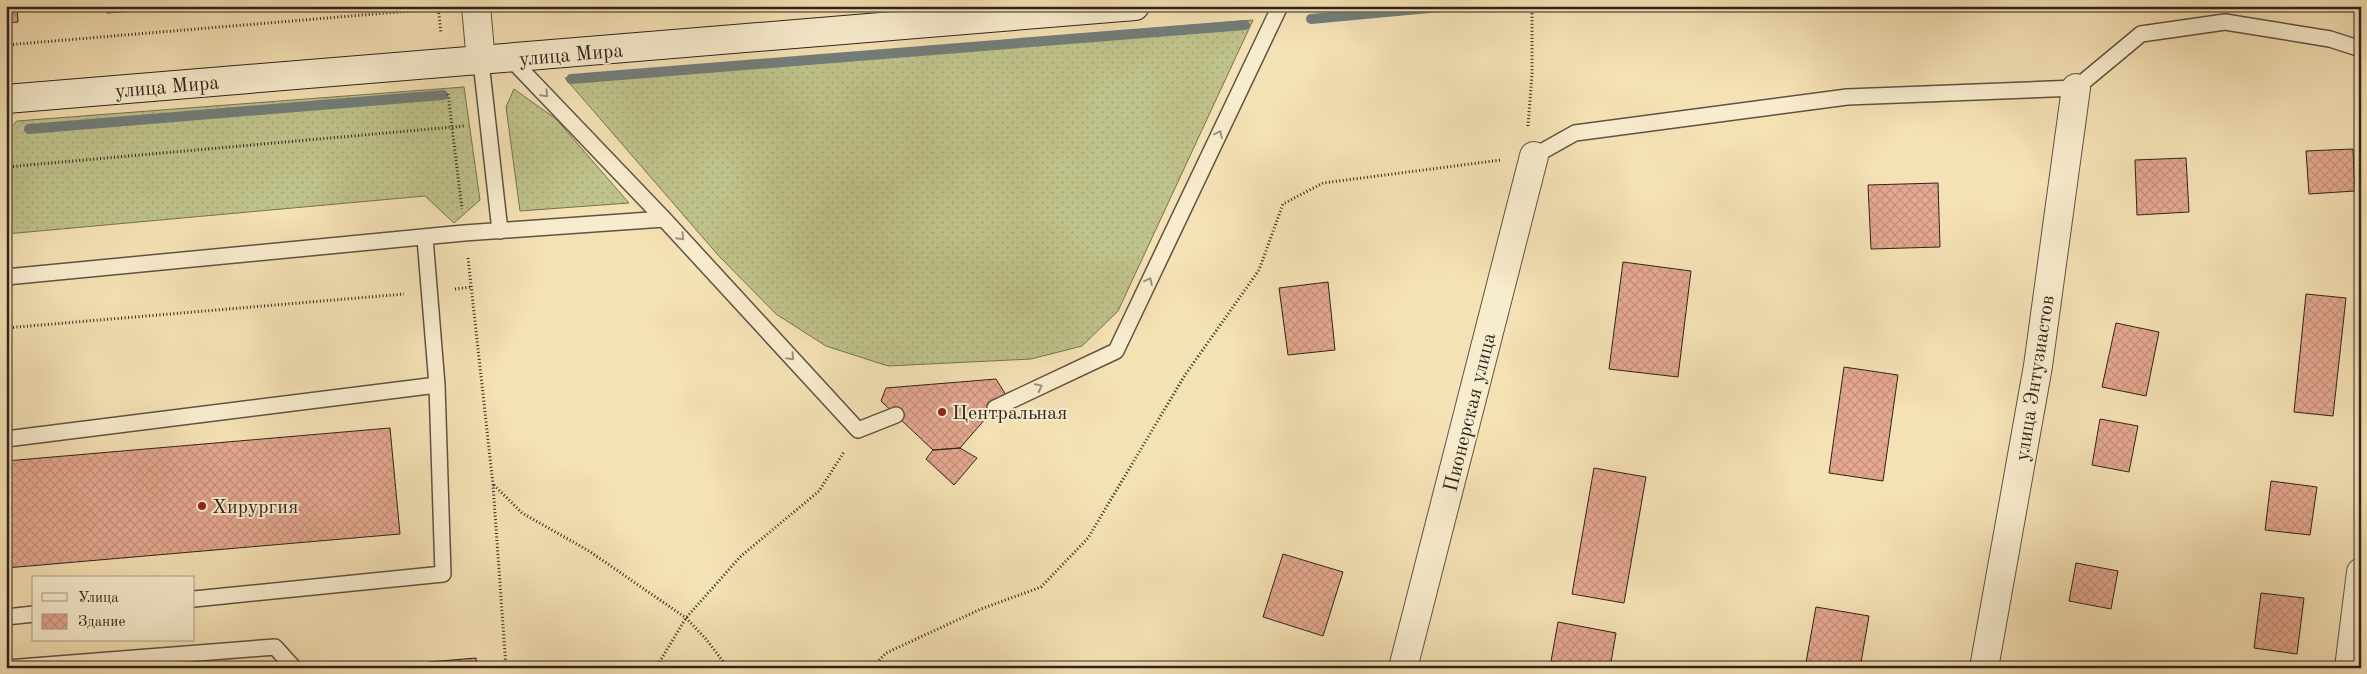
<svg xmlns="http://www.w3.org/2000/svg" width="2367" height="674" font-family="'Old Standard TT',serif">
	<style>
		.grass { fill: url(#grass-dots); stroke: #767253 }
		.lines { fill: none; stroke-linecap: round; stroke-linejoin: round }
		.stream { stroke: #727e7a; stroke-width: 10 }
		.building { fill: url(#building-cross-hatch); stroke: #2e231c }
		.lane-casing { stroke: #605242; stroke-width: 18 }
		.street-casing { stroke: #605242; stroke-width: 30 }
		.secondary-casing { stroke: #2e231c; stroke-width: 30 }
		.path { stroke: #2e231c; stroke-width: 3; stroke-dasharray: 1 2.5; stroke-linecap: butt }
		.lane { stroke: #f8ecce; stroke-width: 15 }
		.street { stroke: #f8ecce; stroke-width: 28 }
		.secondary { stroke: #f8ecce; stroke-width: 28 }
		.oneway { stroke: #9d927e }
		.poi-dot { fill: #8f2418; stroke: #f8ecce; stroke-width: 2 }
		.labels { text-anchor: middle; stroke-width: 4; stroke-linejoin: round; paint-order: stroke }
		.street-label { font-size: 20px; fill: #2e231c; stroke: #f8ecce }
		.poi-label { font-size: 20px; fill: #2e231c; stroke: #f8ecce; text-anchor: start }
	</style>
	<defs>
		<pattern id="grass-dots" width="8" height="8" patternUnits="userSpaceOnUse" patternTransform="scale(1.25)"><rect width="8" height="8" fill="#bfc28a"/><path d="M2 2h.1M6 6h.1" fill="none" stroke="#a4a676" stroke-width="1.8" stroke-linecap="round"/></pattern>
		<pattern id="building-cross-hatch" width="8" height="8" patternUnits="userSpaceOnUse" patternTransform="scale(1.25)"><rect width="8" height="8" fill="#e5a890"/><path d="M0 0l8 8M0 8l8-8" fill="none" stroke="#c5907c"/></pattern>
	</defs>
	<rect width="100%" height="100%" fill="#f4e1b4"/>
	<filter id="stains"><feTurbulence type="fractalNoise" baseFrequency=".004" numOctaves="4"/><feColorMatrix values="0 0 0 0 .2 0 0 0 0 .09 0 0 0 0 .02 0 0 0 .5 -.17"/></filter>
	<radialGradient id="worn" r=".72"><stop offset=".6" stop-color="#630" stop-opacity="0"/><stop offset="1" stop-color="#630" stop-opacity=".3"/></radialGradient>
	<path class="grass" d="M1253,20L1118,311L1082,346L1031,359L888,366L826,346L776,314L718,255L565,78Z
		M464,87L480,200L454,223L425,196L6,234V132L17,121Z
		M514,89L556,119L629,203L520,211L506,107Z"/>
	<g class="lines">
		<path class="stream" d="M1311,19L1451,6
			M571,79L1245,25
			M29,129L443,95"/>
	</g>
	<path class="building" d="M6,6H17L18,22L6,23Z
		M107,6H206L107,13Z
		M2353,149L2355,191L2309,194L2306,151Z
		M2186,158L2189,212L2137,215L2135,160Z
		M1938,183L1940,247L1871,249L1868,185Z
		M1623,262L1691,271L1678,377L1609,369Z
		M1328,282L1335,350L1288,355L1279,288Z
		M2306,294L2346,298L2333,416L2294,412Z
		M2116,323L2159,332L2146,396L2102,387Z
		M1844,367L1898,375L1883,481L1829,473Z
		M996,379L1006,395L960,448L933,450L881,401L886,388Z
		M2100,419L2138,426L2129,472L2092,465Z
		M390,428L400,534L6,568V461Z
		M960,448L977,458L954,485L926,459L933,450Z
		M1594,468L1646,477L1624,603L1572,594Z
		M2271,481L2317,487L2310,535L2265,530Z
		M1283,554L1343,572L1323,636L1263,617Z
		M2076,563L2118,571L2111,609L2069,601Z
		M2261,593L2304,598L2297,654L2254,648Z
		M1816,607L1869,616L1860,668H1805Z
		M1558,622L1616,633L1610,668H1589L1551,661Z
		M476,658L477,668H429L428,662Z"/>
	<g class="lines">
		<defs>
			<path id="lane" d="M511,59L664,219L858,430L896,415
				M481,62L500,231
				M1534,156L1575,133L1847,97L2076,88L2141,34L2225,22L2330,39L2361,49
				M6,277L464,233L664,219
				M995,408L1116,351L1280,6
				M6,439L437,385
				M194,599L443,574L437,385L425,238
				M6,617L34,614
				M7,668L275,647L294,668"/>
			<path id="street" d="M476,6L481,62
				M1403,668L1534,156
				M1984,668L2038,366L2076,88
				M2349,668L2361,572"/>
			<path id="secondary" d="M6,99L1135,6"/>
		</defs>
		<use href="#lane" class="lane-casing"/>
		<use href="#street" class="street-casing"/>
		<use href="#secondary" class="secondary-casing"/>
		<path class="path" d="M438,6L441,33
			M6,45L446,8
			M448,94L462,209
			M1528,126L1532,74V6
			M6,167L464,126
			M468,258L493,485L506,668
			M455,289L471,287
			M6,328L404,294
			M494,485L522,513L589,551L686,618L706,639L728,668
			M656,668L686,618L740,557L819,491L844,452
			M872,668L886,653L981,609L1041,587L1088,538L1185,375L1259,270L1283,204L1323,183L1501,160"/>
		<use href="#lane" class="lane"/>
		<use href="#street" class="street"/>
		<use href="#secondary" class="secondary"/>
	</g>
	<defs><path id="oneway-chevron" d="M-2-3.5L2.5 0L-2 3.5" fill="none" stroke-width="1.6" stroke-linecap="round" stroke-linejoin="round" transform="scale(1.25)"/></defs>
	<g class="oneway">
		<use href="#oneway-chevron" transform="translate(545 94) rotate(46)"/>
		<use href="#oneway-chevron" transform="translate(1219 134) rotate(-64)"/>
		<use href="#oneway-chevron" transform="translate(681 237) rotate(47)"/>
		<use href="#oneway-chevron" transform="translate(1149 281) rotate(-64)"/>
		<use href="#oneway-chevron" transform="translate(791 357) rotate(47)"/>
		<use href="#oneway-chevron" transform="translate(1039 387) rotate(-26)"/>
	</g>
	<g class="poi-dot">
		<circle cx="942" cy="412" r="5"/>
		<circle cx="202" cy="506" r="5"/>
	</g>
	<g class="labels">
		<g class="street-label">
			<text transform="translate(571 54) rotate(-5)" y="7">улица Мира</text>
			<text transform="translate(167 86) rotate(-5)" y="7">улица Мира</text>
			<text transform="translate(2034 378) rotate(-81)" y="7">улица Энтузиастов</text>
			<text transform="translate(1469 412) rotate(-76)" y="7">Пионерская улица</text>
		</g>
		<g class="poi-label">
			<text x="952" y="419">Центральная</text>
			<text x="212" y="513">Хирургия</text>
		</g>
	</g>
	<rect width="2367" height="674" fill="none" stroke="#f4e1b4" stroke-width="25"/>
	<rect x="8" y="8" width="2352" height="659" fill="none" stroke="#2e231c" stroke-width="2.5"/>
	<rect x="12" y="12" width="2342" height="649" fill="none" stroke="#2e231c"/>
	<rect x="32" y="576" width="162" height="65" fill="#f8ecce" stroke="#a79c87"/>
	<rect x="42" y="593" width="25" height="8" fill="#f8ecce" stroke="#a79c87"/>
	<text x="78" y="602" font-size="15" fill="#2e231c">Улица</text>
	<rect x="42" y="614" width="25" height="15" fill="url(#building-cross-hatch)" stroke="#a79c87"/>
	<text x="78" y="626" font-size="15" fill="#2e231c">Здание</text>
	<rect width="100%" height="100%" filter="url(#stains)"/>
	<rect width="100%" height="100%" fill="url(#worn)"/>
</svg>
